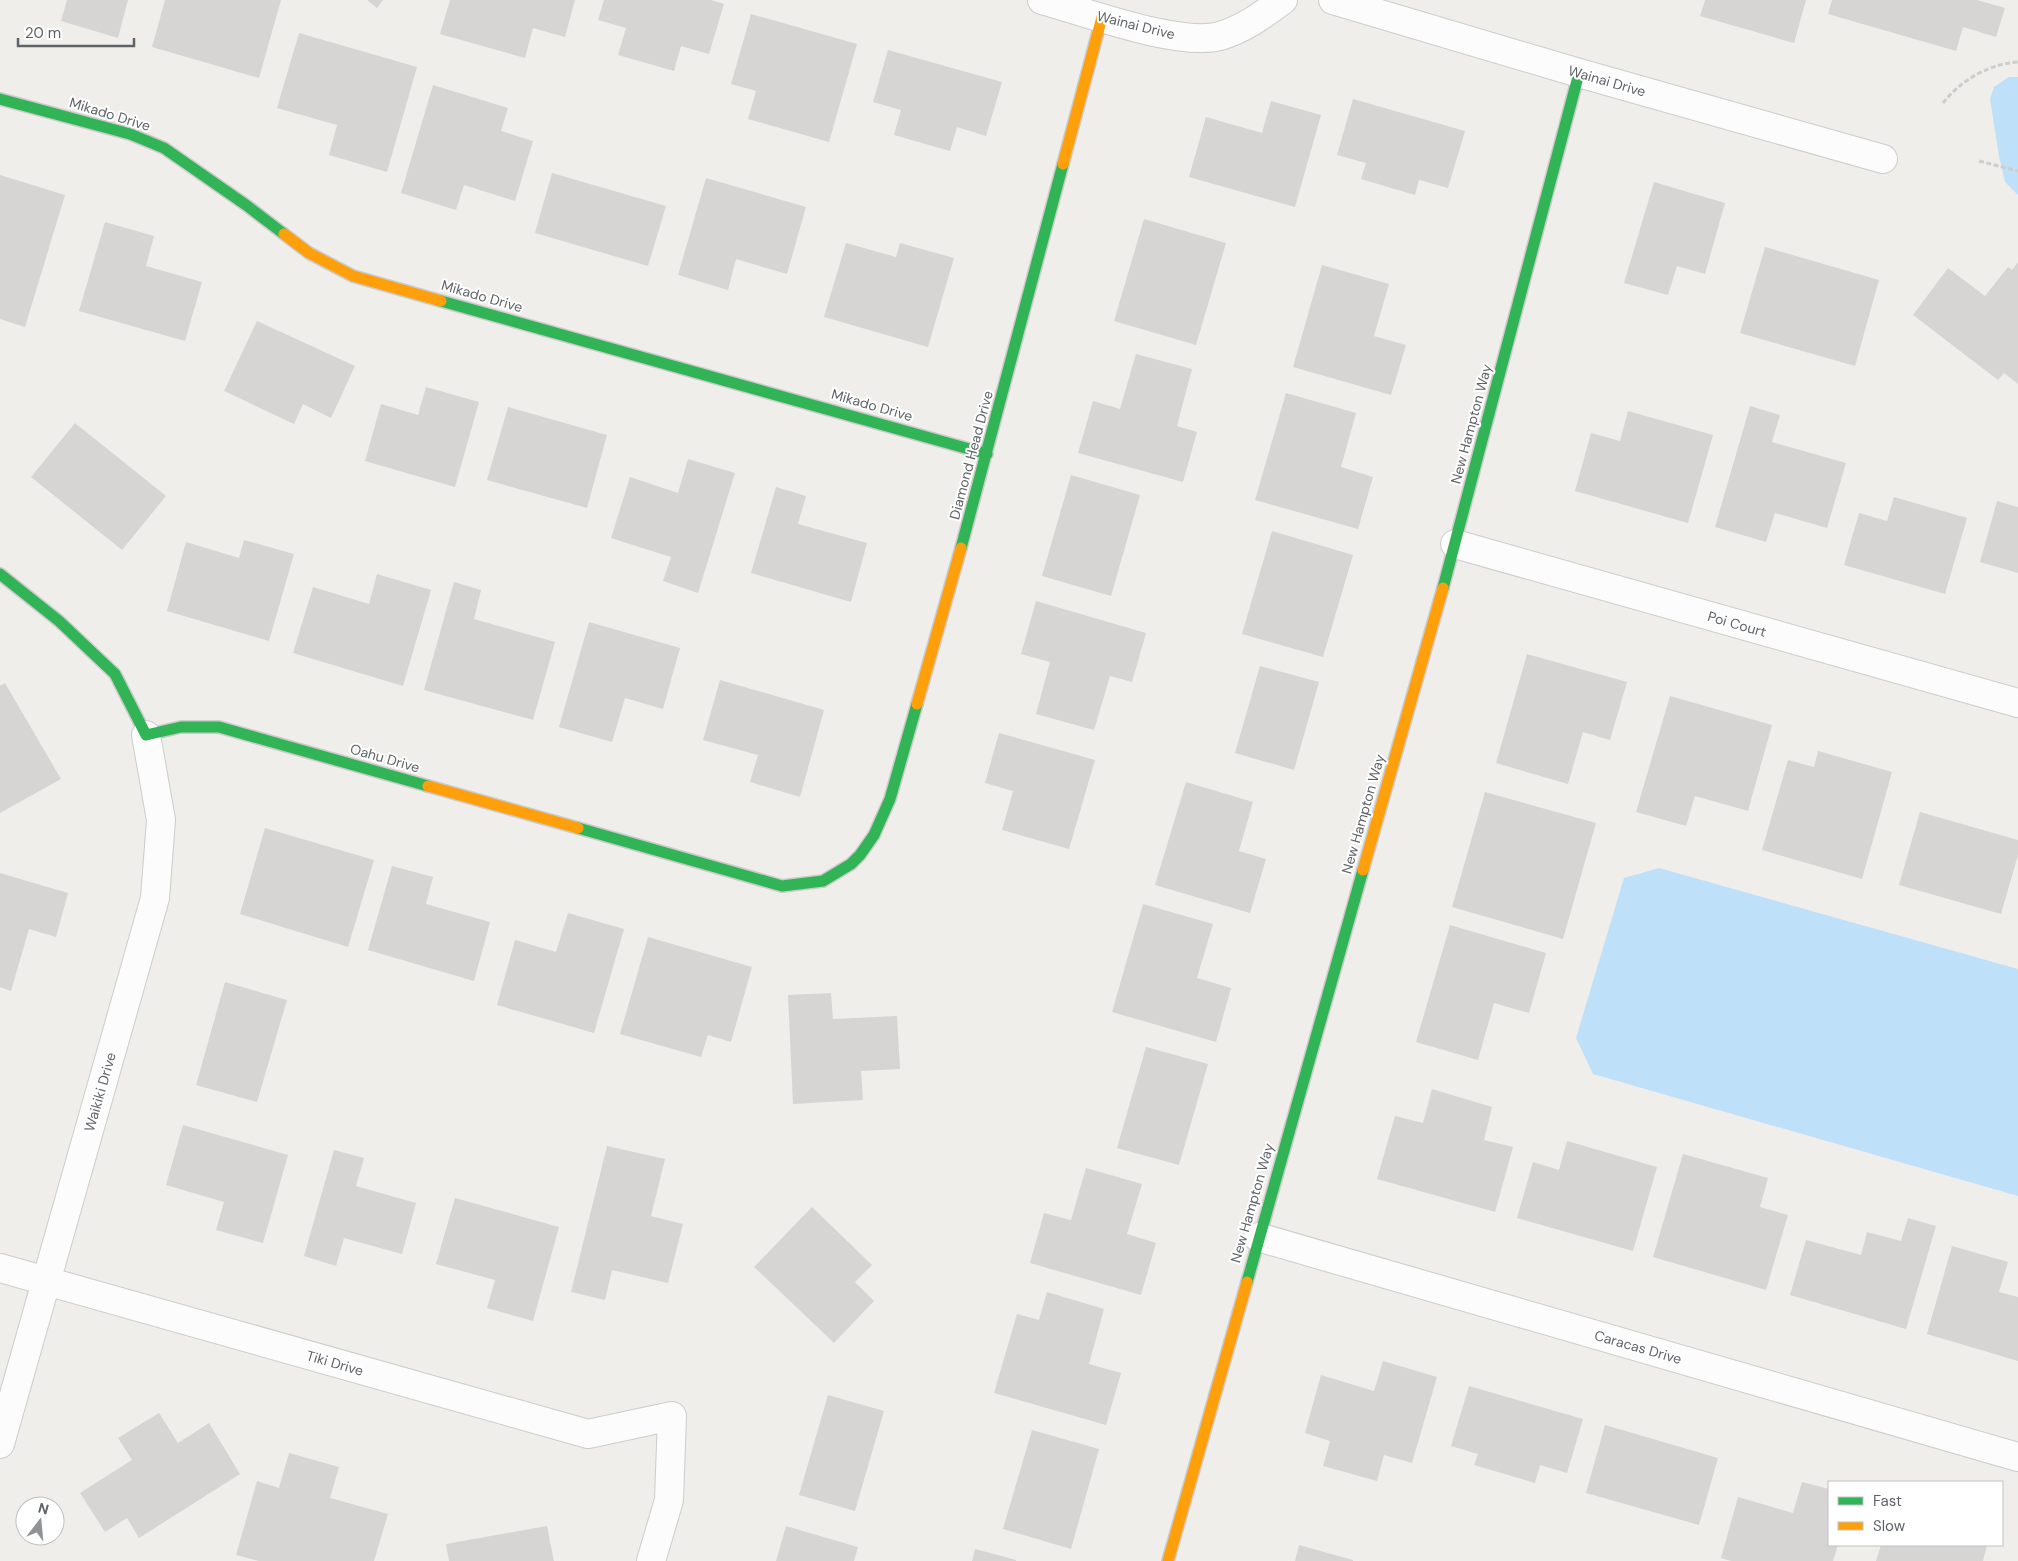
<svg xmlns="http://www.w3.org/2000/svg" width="2018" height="1561" font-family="'DM Sans',sans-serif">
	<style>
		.water { fill: #bfe0f9 }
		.building { fill: #d6d5d3 }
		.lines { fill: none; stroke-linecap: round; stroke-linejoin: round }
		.street-casing { stroke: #cbcccc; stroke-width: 30 }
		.fast-casing { stroke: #cacacb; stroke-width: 14 }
		.slow-casing { stroke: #cacacb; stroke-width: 14 }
		.path { stroke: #cacfcc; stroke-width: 3; stroke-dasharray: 5 2.5; stroke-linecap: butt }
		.street { stroke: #fdfcfc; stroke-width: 28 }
		.fast { stroke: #30b455; stroke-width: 11 }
		.slow { stroke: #ff9f0a; stroke-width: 11 }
		.labels { text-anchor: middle; stroke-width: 4; stroke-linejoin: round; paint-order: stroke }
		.street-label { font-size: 14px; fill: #5f6368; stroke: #fff }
	</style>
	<rect width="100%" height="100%" fill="#efeeea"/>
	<path class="water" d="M2009,77H2018V195L2005,182L1999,156L1990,99L1994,87Z
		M1659,868L2018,969V1196L1593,1074L1576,1038L1624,878Z"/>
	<path class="building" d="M67,0H128L118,38L61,21Z
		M165,0H281L259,78L152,47Z
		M367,0H383L377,8Z
		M450,0H575L565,37L533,28L525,58L440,34Z
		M604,0H711L724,4L709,54L681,46L674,71L618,55L626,28L598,20Z
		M1705,0H1806L1794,43L1700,16Z
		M1832,0H1977L2005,8L1996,37L1963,27L1956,51L1828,14Z
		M751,14L857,44L829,142L748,119L756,91L731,84Z
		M299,33L417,67L387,172L329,155L337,125L277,108Z
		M888,50L1002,82L986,136L957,127L950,151L894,135L901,110L873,102Z
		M433,85L508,108L501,131L533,141L515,201L464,185L456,210L401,193Z
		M1353,99L1465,131L1448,188L1419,180L1415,195L1361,179L1366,163L1337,155Z
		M1271,101L1321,115L1295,207L1189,177L1206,117L1262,133Z
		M552,173L666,206L648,266L535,233Z
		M0,175L65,195L25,327L0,319Z
		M706,178L806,207L787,274L736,259L728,290L678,275Z
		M1654,182L1725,203L1705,274L1677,266L1668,295L1624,283Z
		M1144,219L1226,243L1196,345L1114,321Z
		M105,222L154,236L146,266L202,282L185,341L79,311Z
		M846,243L896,257L900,243L954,258L928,347L824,317Z
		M1765,247L1879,280L1855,366L1740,333Z
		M2018,262V384L2004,373L1998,380L1913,315L1948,268L1985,296L2008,267L2012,270Z
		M1322,265L1389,284L1374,336L1406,345L1391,395L1293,367Z
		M257,321L355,366L331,418L303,404L294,424L224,391Z
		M1136,354L1192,369L1177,426L1197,432L1183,482L1078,453L1093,401L1120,409Z
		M426,387L479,402L455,487L365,461L381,404L418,415Z
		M1286,393L1356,413L1341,467L1373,477L1358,529L1255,500Z
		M1750,406L1780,415L1772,442L1846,463L1827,528L1775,513L1766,542L1715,527Z
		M508,407L607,435L587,508L487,480Z
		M1628,411L1713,435L1688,523L1575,491L1591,433L1620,441Z
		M75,423L166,496L122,550L31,477Z
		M688,459L735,473L698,593L663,581L671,557L611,538L630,477L678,493Z
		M1071,475L1140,495L1111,596L1042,576Z
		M776,487L806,496L798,524L867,543L851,602L751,573Z
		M1894,497L1967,518L1945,594L1844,565L1859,513L1887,521Z
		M1997,501L2018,507V573L1980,562Z
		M1272,531L1353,555L1323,657L1242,634Z
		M244,540L294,554L269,641L167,611L186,542L239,558Z
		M377,574L431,590L403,686L293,653L313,587L369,604Z
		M454,582L481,590L474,619L555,642L533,720L424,690Z
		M1036,601L1146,633L1132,682L1110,676L1094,730L1036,714L1050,662L1021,654Z
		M589,622L680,648L663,709L625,698L612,742L559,727Z
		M1527,654L1627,682L1610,740L1583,732L1568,784L1496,763Z
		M1260,666L1319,682L1294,770L1235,753Z
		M720,680L824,710L800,797L750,782L758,755L703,740Z
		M5,683L61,779L0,813V686Z
		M1670,696L1772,725L1748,811L1695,796L1686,826L1636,812Z
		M999,733L1095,760L1069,849L1002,830L1013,791L985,783Z
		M1818,751L1892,772L1862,879L1762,850L1788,760L1814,767Z
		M1186,782L1253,802L1239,851L1266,859L1250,913L1155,885Z
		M1485,792L1596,823L1563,939L1452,907Z
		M1920,812L2018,840V855L2001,914L1899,885Z
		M265,828L374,860L348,947L240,914Z
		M392,866L433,877L426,904L490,922L474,981L368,950Z
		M0,873L68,893L56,937L29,929L11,991L0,987Z
		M1143,904L1213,924L1197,978L1231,988L1216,1042L1112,1012Z
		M568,913L624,929L594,1033L497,1005L515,940L556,952Z
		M1450,925L1546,953L1529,1013L1494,1003L1478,1060L1416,1042Z
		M648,937L752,967L731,1042L708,1035L701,1057L620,1034Z
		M225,982L287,1000L257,1102L196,1085Z
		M831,993L833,1019L897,1016L900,1069L861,1071L863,1100L793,1104L788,995Z
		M1146,1047L1208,1064L1179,1165L1117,1148Z
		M1432,1089L1492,1107L1484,1140L1513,1147L1495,1212L1377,1179L1395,1116L1423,1123Z
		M183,1125L288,1155L263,1243L216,1230L224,1202L166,1185Z
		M1567,1141L1657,1167L1633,1251L1517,1218L1533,1162L1559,1170Z
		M607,1146L665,1159L651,1216L683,1224L668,1283L612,1270L605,1300L571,1292Z
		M334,1150L364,1158L356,1186L416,1203L402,1254L344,1238L336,1266L304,1256Z
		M1683,1154L1768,1178L1760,1207L1788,1215L1766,1290L1653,1257Z
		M1086,1168L1142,1184L1127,1234L1156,1243L1141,1295L1030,1263L1044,1213L1071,1220Z
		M455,1198L559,1227L533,1321L487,1308L495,1280L436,1264Z
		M812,1207L872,1265L855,1282L874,1301L834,1343L754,1267Z
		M1908,1218L1936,1226L1906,1329L1790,1295L1806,1240L1861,1255L1867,1232L1901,1241Z
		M1952,1246L2008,1262L1999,1292L2018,1297V1361L1927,1334Z
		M1047,1292L1104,1309L1089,1364L1121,1373L1106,1425L994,1393L1017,1314L1039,1320Z
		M1383,1361L1437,1377L1412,1463L1384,1455L1377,1481L1323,1466L1330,1441L1305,1433L1321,1375L1374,1391Z
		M1469,1386L1583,1419L1567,1473L1540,1465L1535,1483L1474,1465L1478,1454L1451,1446Z
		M828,1395L884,1411L855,1511L799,1495Z
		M159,1413L178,1443L209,1423L240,1474L139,1538L127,1518L105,1532L80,1493L132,1460L118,1438Z
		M1605,1425L1718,1458L1699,1525L1586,1493Z
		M1032,1430L1099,1449L1071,1549L1003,1529Z
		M289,1453L339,1467L330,1498L388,1514L374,1561H259L236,1555L257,1481L279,1488Z
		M1802,1482L1829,1489V1545H1838L1833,1561H1731L1721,1558L1738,1497L1793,1513Z
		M547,1526L554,1561H449L446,1544Z
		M786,1526L858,1547L854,1561H776Z
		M1299,1545L1353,1560V1561H1295Z
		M1881,1545H1987L1983,1561H1876Z
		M975,1549L1016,1560V1561H972Z"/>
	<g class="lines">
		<defs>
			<path id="street" d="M1042,0C1086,12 1178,47 1220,36C1244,29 1264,14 1283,0
				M1333,0L1579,73L1883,159
				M1455,544L2018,703
				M1258,1237L2018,1457
				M0,1268L588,1434L672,1416L669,1500L651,1561
				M0,1444L155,898L161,820L146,735"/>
			<path id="fast" d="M0,99L130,134L164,148L246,205L284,234
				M441,301L987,454
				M961,548L1063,164
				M0,574L59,621L115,674L146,735L181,727H219L428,786
				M1443,588L1579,73
				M578,828L782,886L823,881L851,864L860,855L874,835L890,799L917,704
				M1247,1282L1363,870"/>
			<path id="slow" d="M1063,164L1102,17
				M284,234L309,253L353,276L441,301
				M917,704L961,548
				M428,786L578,828
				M1363,870L1443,588
				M1168,1561L1247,1282"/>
		</defs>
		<use href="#street" class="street-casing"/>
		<use href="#fast" class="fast-casing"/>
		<use href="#slow" class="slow-casing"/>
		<path class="path" d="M1943,103C1961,80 1989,64 2018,62
			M1979,161L2018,171"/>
		<use href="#street" class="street"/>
		<use href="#fast" class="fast"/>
		<use href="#slow" class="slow"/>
	</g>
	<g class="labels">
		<g class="street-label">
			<text transform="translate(1136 25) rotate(14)" y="5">Wainai Drive</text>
			<text transform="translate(1607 81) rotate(16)" y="5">Wainai Drive</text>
			<text transform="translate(110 114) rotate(17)" y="5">Mikado Drive</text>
			<text transform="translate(482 296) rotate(16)" y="5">Mikado Drive</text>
			<text transform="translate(872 405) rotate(16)" y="5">Mikado Drive</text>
			<text transform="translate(1471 424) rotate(-75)" y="5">New Hampton Way</text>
			<text transform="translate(971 455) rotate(-75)" y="5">Diamond Head Drive</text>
			<text transform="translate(1737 624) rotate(16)" y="5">Poi Court</text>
			<text transform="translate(385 758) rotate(16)" y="5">Oahu Drive</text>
			<text transform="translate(1363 814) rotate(-74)" y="5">New Hampton Way</text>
			<text transform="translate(100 1092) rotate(-74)" y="5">Waikiki Drive</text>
			<text transform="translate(1252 1203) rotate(-74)" y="5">New Hampton Way</text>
			<text transform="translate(1638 1347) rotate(16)" y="5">Caracas Drive</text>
			<text transform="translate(335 1363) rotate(16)" y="5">Tiki Drive</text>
		</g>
	</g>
	<rect x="1828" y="1481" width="175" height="65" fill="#ffffff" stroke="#bfc1c3"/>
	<rect x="1838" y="1497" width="25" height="8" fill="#30b455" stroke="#bfc1c3"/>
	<text x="1873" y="1506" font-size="15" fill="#5f6368">Fast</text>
	<rect x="1838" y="1522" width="25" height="8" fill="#ff9f0a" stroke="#bfc1c3"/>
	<text x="1873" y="1531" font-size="15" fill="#5f6368">Slow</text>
	<g transform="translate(40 1521) rotate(16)"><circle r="24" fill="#ffffff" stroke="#bfc1c3"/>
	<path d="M0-4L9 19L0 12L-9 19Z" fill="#919496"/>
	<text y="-8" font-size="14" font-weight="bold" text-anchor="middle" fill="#5f6368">N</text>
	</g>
	<path d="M18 38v8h116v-8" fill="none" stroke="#5f6368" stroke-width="2.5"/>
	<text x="25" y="38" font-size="15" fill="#5f6368" stroke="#ffffff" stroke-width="4" paint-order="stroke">20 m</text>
</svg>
